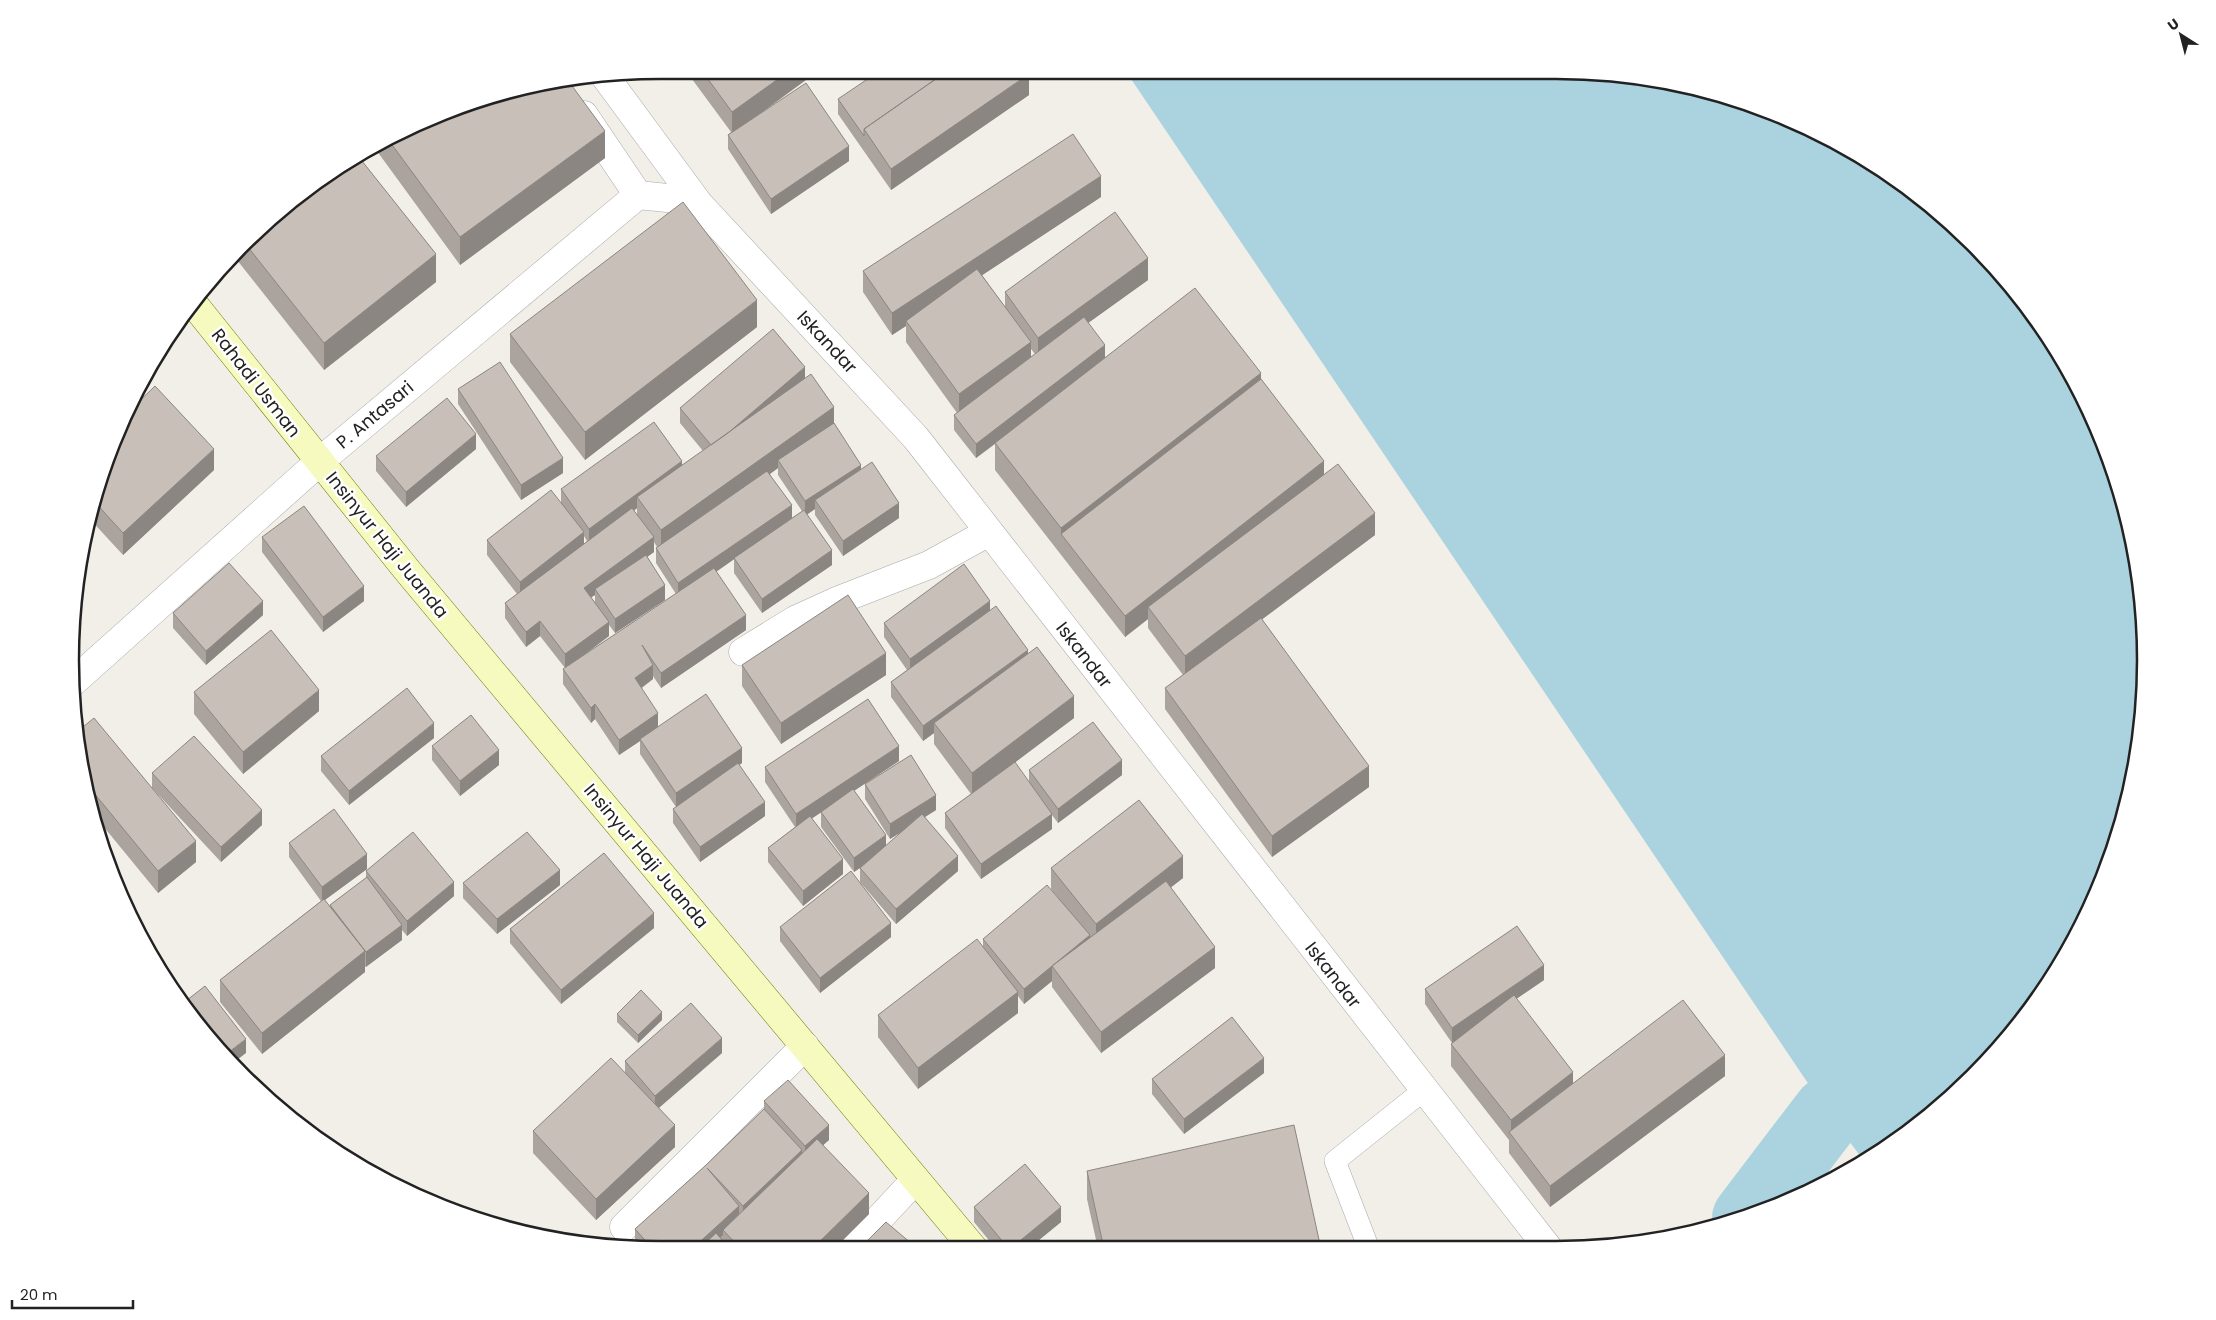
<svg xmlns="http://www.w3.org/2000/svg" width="2216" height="1320" font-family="Poppins,sans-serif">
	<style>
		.water { fill: #aad3df }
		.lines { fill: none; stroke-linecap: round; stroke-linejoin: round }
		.river { stroke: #aad3df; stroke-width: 72 }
		.lane-casing { stroke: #a9a9a9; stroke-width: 22 }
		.street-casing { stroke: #a9a9a9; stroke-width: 29 }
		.secondary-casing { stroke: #707d05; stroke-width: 29 }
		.lane { stroke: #fff; stroke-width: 21 }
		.street { stroke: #fff; stroke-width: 28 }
		.secondary { stroke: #f7fabf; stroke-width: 28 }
		.wall { fill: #aba49e; fill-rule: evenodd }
		.shaded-wall { fill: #8b8681 }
		.building { fill: #c7bfb8; stroke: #8b8681 }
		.labels { text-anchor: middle; stroke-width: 5; stroke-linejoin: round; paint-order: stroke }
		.street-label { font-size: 18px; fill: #222; stroke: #fff }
		.rim { fill: none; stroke: #222; stroke-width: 2.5 }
	</style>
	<rect width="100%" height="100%" fill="#f2efe9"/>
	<path class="water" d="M1595,71L1745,101L1884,169L1973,243L2046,332L2101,434L2135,545L2146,660L2135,775L2101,886L2047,988L1973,1077L1864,1161L1828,1113L1127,73Z"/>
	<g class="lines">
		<path class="river" d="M1748,1218L1828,1113L1911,1056"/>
		<defs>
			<path id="lane" d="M1369,1249L1335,1161L1424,1090"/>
			<path id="street" d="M604,75L699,204L916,438L1549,1249
				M584,115L638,195
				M743,652L795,620L839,600L929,565L989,532
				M72,683L319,462L638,195L677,199L699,204
				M624,1227L805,1046
				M851,1249L915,1180"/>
			<path id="secondary" d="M193,303L406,569L974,1249"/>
		</defs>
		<use href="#lane" class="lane-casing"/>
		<use href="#street" class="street-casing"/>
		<use href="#secondary" class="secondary-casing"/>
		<use href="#lane" class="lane"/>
		<use href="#street" class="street"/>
		<use href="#secondary" class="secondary"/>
	</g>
	<path class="wall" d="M814,74L764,111L849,161L771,214L728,149V135L731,132L689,75Z
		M1029,95L891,190L838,114V99Z
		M399,131L605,158L460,265L374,147Z
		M301,192L436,282L324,370L233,255L243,243Z
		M1101,197L982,275L1005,307V292L1148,280L1088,323L1105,358L1261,379L1324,475L1375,535L1262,619L1369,787L1272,857L1165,709V688L1183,675L1148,628V619L1125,637L995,470V444L976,458L954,430V415L957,413L906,342V326L892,335L863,292V271ZM1031,349L1035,354L1031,357Z
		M757,327L585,460L510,362V334Z
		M805,378L834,424L861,470L899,518L843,556L815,515V509L807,514L832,565L762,613L734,573V559L716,572L746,630L661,688L653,676V679L642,688L658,727L742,763L739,765L765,816L700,862L673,823V809L676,807L640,754V741L619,755L595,719L591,723L563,684V669L565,668L540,636L526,647L505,618V603L517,594L487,555V540L561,503V489L682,465L703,451L680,423V408ZM778,468V475L802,511L792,518L770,474ZM637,508V515L634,511ZM584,536L587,541L584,544ZM654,542L657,547L656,548V563L676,594L584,655L609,636V625L615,633L665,600L647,557L654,552ZM595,595V602L591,597Z
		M458,389L563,473L521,500L458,404Z
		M125,415L214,470L123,555L88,517L90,507Z
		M476,449L406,507L376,471V456Z
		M262,537L364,601L323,632L262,552Z
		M990,611L1028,653L1074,718L1003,771L1029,782V770L1122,775L1058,823L1052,815V829L981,879L945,828V813L971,794L934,744V733L923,741L891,697V682L907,670L884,637V623Z
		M173,613L263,615L206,665L173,628Z
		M742,665L886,675L781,744L742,686Z
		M194,692L319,711L243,774L194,714Z
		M78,731L196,862L158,893L94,815Z
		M434,738L349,805L321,771V756Z
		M432,746L499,765L460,796L432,760Z
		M899,761L854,791L886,846L903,831L890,839L865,799V784L936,810L925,817L958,871L896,924L860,882V868L854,872L821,827V812L812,818L843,874L803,906L768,862V848L795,827L765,782V767Z
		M152,773L262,825L221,862L152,788Z
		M289,843L367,869L325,900L330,907V905L366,878V871L454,896L407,936L402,930V940L365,967V972L262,1054L220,1002V980L321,901L289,857Z
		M1051,868L1183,878L1171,887L1215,968L1101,1053L1052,987V981L1024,1004L1018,996V1013L918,1089L878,1037V1015L983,946V939L1058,898L1051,889Z
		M463,883L560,885L497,934L463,898Z
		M780,927L891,937L820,993L780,941Z
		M654,928L561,1004L510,943V929Z
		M1544,980L1516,999L1573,1083L1725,1076L1550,1207L1509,1153V1140L1451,1066V1044L1452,1043L1425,1004V989Z
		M617,1014L662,1020L638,1043L617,1022Z
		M722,1053L659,1108L675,1147L596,1220L533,1153V1131L625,1073V1061Z
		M1264,1073L1184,1134L1152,1094V1079Z
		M764,1101L829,1140L823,1145L869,1214L834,1249H639L635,1244V1229L705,1166L764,1109Z
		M1087,1171L1321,1249H1098L1087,1199Z
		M974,1207L1061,1222L1028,1249H996L974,1222Z"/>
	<path class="shaded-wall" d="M785,74H814L732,134V112Z
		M1029,74V95L891,190V169Z
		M605,131V158L460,265V237Z
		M849,146V161L771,214V199Z
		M1101,176V197L908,324L906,321V326L892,335V313Z
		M436,254V282L324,370V343Z
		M1148,258V280L1038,359V338Z
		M757,300V327L585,460V432Z
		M1031,342V364L959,416V394Z
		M1105,345V360L976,458V444Z
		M805,367V382L712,446Z
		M1261,373V401L1061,534V528Z
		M140,383V398L127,408L131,399Z
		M834,407V428L778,460V468L661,552V530Z
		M476,434V449L406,507V492Z
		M214,449V470L123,555V533Z
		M563,458V473L521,500V485Z
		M682,461V476L637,497V508L589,543V529Z
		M1324,461V483L1148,607V619L1125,637V616Z
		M861,465V479L815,500V509L805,516V501Z
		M899,503V518L843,556V541Z
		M792,505V519L678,598V583Z
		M1375,513V535L1185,677V656Z
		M584,532V547L520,597V582Z
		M654,537V552L597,593L595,589V595L584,602V588Z
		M832,550V565L762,613V599Z
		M665,585V600L615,633V619Z
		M364,586V601L323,632V617Z
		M263,601V615L206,665V651Z
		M990,601V615L910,673V659Z
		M746,615V630L661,688V673Z
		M540,621V636L526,647V632Z
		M609,622V636L565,669V654Z
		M1028,650V665L934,723V733L923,741V726Z
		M886,653V675L781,744V723Z
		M653,665V679L635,692V678Z
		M319,690V711L243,774V752Z
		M1074,696V718L972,795V773Z
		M595,704V719L591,723V708Z
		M658,713V728L640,739V741L619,755V740Z
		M434,723V738L349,805V791Z
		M899,746V761L796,829V814Z
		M742,748V763L676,807V793Z
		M499,750V765L460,796V781Z
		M1122,760V775L1058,823V809Z
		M1369,766V787L1272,857V836Z
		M936,795V810L890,839V824Z
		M765,802V816L700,862V847Z
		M262,810V825L221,862V847Z
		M1052,814V829L981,879V864Z
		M886,835V850L854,872V858Z
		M196,841V862L158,893V871Z
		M367,854V869L322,902V887Z
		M958,856V871L896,924V909Z
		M1183,856V878L1096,946V924Z
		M843,859V874L803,906V891Z
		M560,870V885L497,934V919Z
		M454,882V896L407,936V921Z
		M654,913V928L561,1004V990Z
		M891,923V937L820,993V978Z
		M402,925V940L366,967V952Z
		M1090,935V950L1052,966Z
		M1215,947V968L1101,1053V1032Z
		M365,951V972L262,1054V1033Z
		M1544,965V980L1452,1043V1028Z
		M1052,966V981L1024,1004V989Z
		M1018,992V1013L918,1089V1068Z
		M662,1012V1020L638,1043V1035Z
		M722,1038V1053L655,1111V1096Z
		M246,1039V1053L233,1063L225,1055Z
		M1725,1055V1076L1550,1207V1186Z
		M1264,1058V1073L1184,1134V1119Z
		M1573,1072V1093L1511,1134V1120Z
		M675,1125V1147L596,1220V1199Z
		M829,1125V1140L805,1161V1146Z
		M802,1150V1164L743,1221V1206Z
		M869,1193V1214L834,1249H812Z
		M739,1206V1220L723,1230V1235L708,1249H692Z
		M1061,1207V1222L1028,1249H1010Z"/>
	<path class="building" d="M1029,73V74L891,169L864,129L943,74Z
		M785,74L732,112L705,75Z
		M875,74H943L864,129V136L838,99Z
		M567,79L605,131L460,237L387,138L399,131L471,101Z
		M806,83L849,146L771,199L728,135Z
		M1073,134L1101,176L892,313L863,271Z
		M358,156L436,254L324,343L244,242L301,192Z
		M683,202L757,300L585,432L510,334Z
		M1115,212L1148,258L1038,338L1005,292Z
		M977,269L1031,342L959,394L906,321Z
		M1195,288L1261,373L1061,528L995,443Z
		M1084,317L1105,345L976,444L954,415Z
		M773,329L805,367L728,433L711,445L680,408Z
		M500,362L563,458L521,485L458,389Z
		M811,374L834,407L661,530L637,497Z
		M1261,379L1324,461L1125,616L1061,534Z
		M155,386L214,449L123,533L93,500L125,415Z
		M447,398L476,434L406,492L376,456Z
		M654,422L682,461L589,529L561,489Z
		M834,423L861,465L805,501L778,460Z
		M872,462L899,503L843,541L815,500Z
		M1338,464L1375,513L1185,656L1148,607Z
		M767,471L792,505L678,583L656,548Z
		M551,490L584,532L520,582L487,540Z
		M304,506L364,586L323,617L262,537Z
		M632,508L654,537L584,588L609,622L565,654L540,621L526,632L505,603Z
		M804,510L832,550L762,599L734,558Z
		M646,555L665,585L615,619L595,589Z
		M229,563L263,601L206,651L173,613Z
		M964,564L990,601L910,659L884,623Z
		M714,568L746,615L661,673L642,645L653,665L635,678L658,713L619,740L595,704L591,708L563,669Z
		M848,595L886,653L781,723L742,665Z
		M996,606L1028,650L923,726L891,682Z
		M1261,618L1369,766L1272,836L1165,688Z
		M271,630L319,690L243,752L194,692Z
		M1037,647L1074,696L972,773L934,723Z
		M407,688L434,723L349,791L321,756Z
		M706,694L742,748L676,793L640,739Z
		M868,699L899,746L796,814L765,767Z
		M471,715L499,750L460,781L432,746Z
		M94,718L196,841L158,871L89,787L78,731Z
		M1093,722L1122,760L1058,809L1029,770Z
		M194,736L262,810L221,847L152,773Z
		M911,755L936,795L890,824L865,784Z
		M1015,762L1052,814L981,864L945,813Z
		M738,763L765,802L700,847L673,809Z
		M853,789L886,835L854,858L821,812Z
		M1139,800L1183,856L1096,924L1051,868Z
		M334,809L367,854L322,887L289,843Z
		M922,814L958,856L896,909L860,868Z
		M810,816L843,859L803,891L768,848Z
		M413,832L454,882L407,921L366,871Z
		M527,832L560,870L497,919L463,883Z
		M604,853L654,913L561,990L510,929Z
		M851,871L891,923L820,978L780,927Z
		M367,877L402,925L366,952L330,905Z
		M1166,881L1215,947L1101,1032L1052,966Z
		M1047,885L1090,935L1024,989L983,939Z
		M324,899L365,951L262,1033L220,980Z
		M1517,926L1544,965L1452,1028L1425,989Z
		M977,939L1018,992L918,1068L878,1015Z
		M205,986L246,1039L225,1055L192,1019L182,1004Z
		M641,990L662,1012L638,1035L617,1014Z
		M1514,995L1573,1072L1511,1120L1451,1044Z
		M1683,1000L1725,1055L1550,1186L1509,1132Z
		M691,1003L722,1038L655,1096L625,1061Z
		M1232,1017L1264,1058L1184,1119L1152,1079Z
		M611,1058L675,1125L596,1199L533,1131Z
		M788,1080L829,1125L805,1146L764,1101Z
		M764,1109L802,1150L743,1206L707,1168L739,1206L692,1249H653L635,1229L705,1166Z
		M1294,1125L1321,1249H1104L1087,1171Z
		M817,1139L869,1193L812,1249H741L723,1230Z
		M1025,1164L1061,1207L1010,1249H1009L974,1207Z
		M886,1222L918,1249H859Z
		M716,1233L730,1249H699Z"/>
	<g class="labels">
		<g class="street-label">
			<text transform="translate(827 342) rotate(47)" y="6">Iskandar</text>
			<text transform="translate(256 383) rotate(52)" y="6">Rahadi Usman</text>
			<text transform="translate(375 415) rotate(-40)" y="6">P. Antasari</text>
			<text transform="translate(387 545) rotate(51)" y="6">Insinyur Haji Juanda</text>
			<text transform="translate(1084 655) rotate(52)" y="6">Iskandar</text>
			<text transform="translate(646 856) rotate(50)" y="6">Insinyur Haji Juanda</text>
			<text transform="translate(1333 975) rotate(52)" y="6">Iskandar</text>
		</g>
	</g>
	<path d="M0 0H2216V1320H0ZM660 79H1556A581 581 0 0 1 2137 660V660A581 581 0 0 1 1556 1241H660A581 581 0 0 1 79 660V660A581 581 0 0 1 660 79Z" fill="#fff" fill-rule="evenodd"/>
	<path class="rim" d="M660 79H1556A581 581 0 0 1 2137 660V660A581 581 0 0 1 1556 1241H660A581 581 0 0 1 79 660V660A581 581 0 0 1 660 79Z"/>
	<g transform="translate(2181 35) rotate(324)" stroke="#ffffff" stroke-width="4" paint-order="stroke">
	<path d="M0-4L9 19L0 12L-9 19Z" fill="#222222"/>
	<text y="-8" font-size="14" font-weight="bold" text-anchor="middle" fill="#222222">U</text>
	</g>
	<path d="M12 1300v8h121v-8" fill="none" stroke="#222222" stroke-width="2.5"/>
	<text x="20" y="1300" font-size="15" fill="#222222" stroke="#ffffff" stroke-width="4" paint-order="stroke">20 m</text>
</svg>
